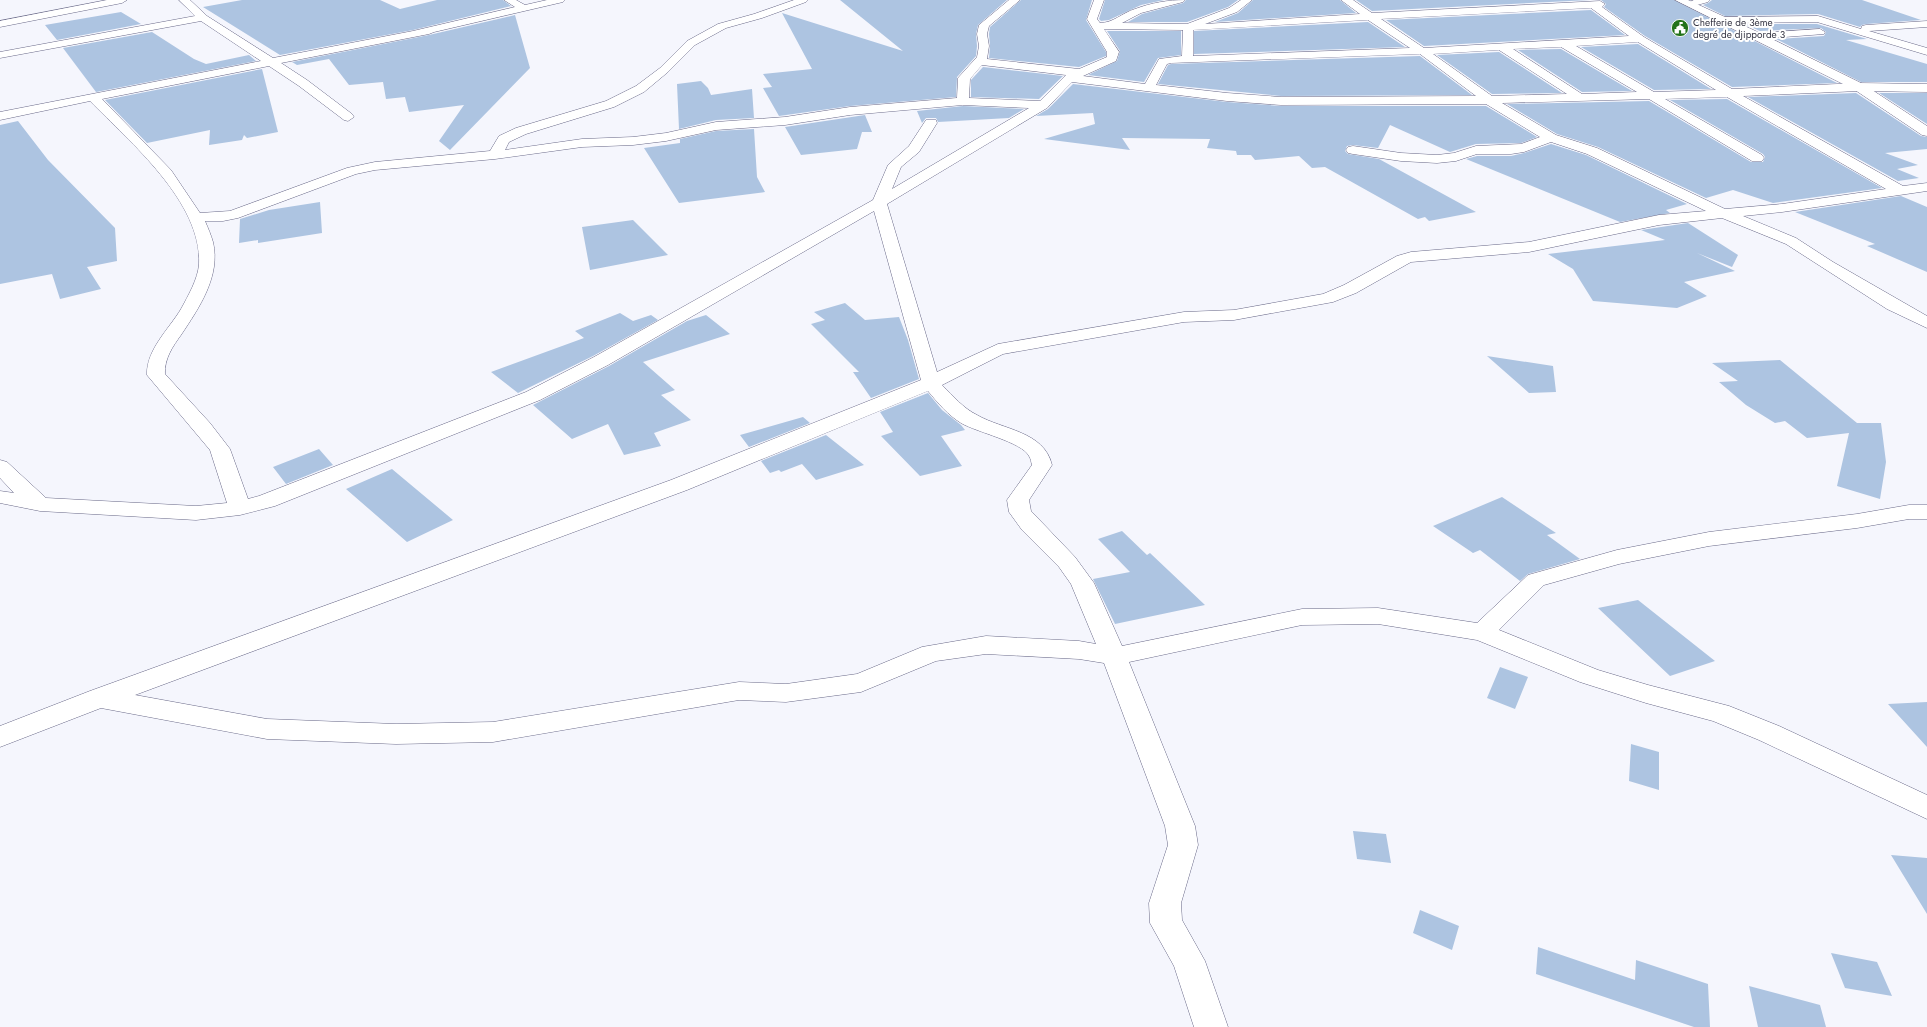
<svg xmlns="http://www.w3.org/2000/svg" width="1927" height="1027" font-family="Jost,sans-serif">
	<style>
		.building { fill: #adc4e1 }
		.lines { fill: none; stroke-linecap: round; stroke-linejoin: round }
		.minor-casing { stroke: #696988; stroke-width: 1 }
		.tertiary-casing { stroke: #696988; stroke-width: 1 }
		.minor { fill: #fff; fill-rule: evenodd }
		.tertiary { fill: #fff; fill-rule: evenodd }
		.labels { text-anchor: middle; stroke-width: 4; stroke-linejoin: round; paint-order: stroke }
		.far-poi-label { font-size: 10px; fill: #353543; stroke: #fff; text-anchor: start }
	</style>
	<rect width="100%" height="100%" fill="#f5f6fd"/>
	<path class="building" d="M242,0H380L400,9L437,0H503L511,6L413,30L280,55L203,7Z
		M840,0H1007L978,25L976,34L977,46L976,56L957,77L956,97L850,106L779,116L763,88L772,87L763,74L812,69L782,13L903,51Z
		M1021,0H1092L1086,20L1106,52V56L1079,67L989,58L990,46L989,34L990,27Z
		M1105,0H1164L1141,5L1109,20L1101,21L1099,19Z
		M1186,0H1238L1228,7L1187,22H1128L1142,14L1183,3Z
		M1253,0H1340L1356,13L1215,22L1238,13Z
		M1356,0H1590L1372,11Z
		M1601,0H1674L1837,83L1732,87L1645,36L1604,7L1606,4Z
		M1712,0H1862L1921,20L1866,24L1862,25L1860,27L1818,14L1725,16L1703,5L1708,3Z
		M1591,10L1625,35L1424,46L1386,20Z
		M121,12L141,24L57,40L45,25Z
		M515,15L530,68L450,150L439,141L464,105L409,112L405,97L386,99L383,82L349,85L329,59L297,65L292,62L429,35Z
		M1368,22L1405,47L1194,54V31Z
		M1744,24H1817L1867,39L1846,40L1927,64V82H1861L1776,39L1824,36L1826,32L1821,28L1760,31Z
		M1107,31H1181V55L1158,58L1144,82L1088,75L1117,61L1120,51Z
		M152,32L194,59L206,64L249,55L256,61L96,92L63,48Z
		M1638,44L1711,89L1654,90L1581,47Z
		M1561,49L1632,91L1582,92L1518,50Z
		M1499,52L1562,93L1492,94L1437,55Z
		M1420,56L1472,95L1281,96L1158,84L1168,65L1171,64Z
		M983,67L1063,76L1039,99L971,97V80Z
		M262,69L278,132L247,138L244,135L242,140L209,145L210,130L147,143L105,100Z
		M701,81L708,88L711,95L752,89L754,118L716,120L679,129L677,84Z
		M1073,84L1227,102L1281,106H1486L1537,137L1521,143L1476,144L1450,152L1390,125L1378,148L1353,145L1347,146L1345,151L1348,154L1379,159L1476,212L1429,221L1425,217L1418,219L1325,167L1312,168L1299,156L1255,160L1251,155H1237L1236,151L1207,148L1210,139L1122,138L1130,150L1044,139L1095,124L1093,113L1036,116L1048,109Z
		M1856,93L1921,136L1927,137V149L1885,153L1918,165L1897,169L1919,178L1898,181L1748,97Z
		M1879,93H1927V124Z
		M1727,99L1882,188L1773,203L1733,190L1706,198L1598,147L1557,134L1507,104L1649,101L1751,162H1763L1765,157L1763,154L1670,100Z
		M963,106L1024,109L1009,118L938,122L936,118H926L922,123L917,111Z
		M865,115L872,132H862L857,149L801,155L785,127Z
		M18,121L48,160L115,228L117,261L87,267L101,289L60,299L52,274L0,284V125Z
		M754,129L757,177L765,192L679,203L644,148L680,143V139L716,131Z
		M1551,144L1586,155L1687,204L1666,210L1670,213L1620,222L1466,159L1477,156H1511L1524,153Z
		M1901,196L1927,207V272L1867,246L1875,244L1795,212Z
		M320,202L322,233L258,243V240L239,243L240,219L269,210Z
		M633,220L668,255L590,270L582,227Z
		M1688,223L1738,255L1732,267L1697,253L1735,271L1684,282L1707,296L1677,308L1593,301L1573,269L1548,254L1665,240L1641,230Z
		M845,303L865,320L899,317L908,340L919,379L871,398L853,372H859L811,324L825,320L814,312Z
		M620,313L633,321L651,315L658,320L593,356L518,393L491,372L584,338L575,331Z
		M706,315L730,334L643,362L675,390L661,395L691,420L654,433L661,446L624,455L608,424L572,439L533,405L609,366L687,321Z
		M1487,356L1553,366L1556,392L1529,393Z
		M1780,360L1857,423H1881L1886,462L1880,499L1837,486L1849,433L1807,438L1785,421L1775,423L1746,405L1719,382L1738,381L1712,363Z
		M928,393L942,410L961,425L965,430L941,436L962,466L920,476L881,436L893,432L880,412Z
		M803,417L810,423L749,447L740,435Z
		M826,435L864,465L816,480L802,464L781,472L779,470L770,473L761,461Z
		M319,449L333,465L286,484L273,467Z
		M392,469L453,520L407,542L346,489Z
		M1502,497L1556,533L1547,535L1580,559L1528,574L1520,581L1480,550L1473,553L1433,526Z
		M1122,531L1147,555L1150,553L1205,605L1115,624L1093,579L1130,572L1098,539Z
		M1638,600L1715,661L1670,676L1598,608Z
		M1500,667L1528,677L1515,709L1487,698Z
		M1927,702V747L1888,704Z
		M1631,744L1659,752V790L1629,781Z
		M1353,831L1386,834L1391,863L1357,859Z
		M1891,855L1927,858V914Z
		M1420,910L1459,926L1452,950L1413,933Z
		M1538,947L1635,980L1636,960L1708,984L1710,1027H1694L1536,974Z
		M1831,953L1877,962L1892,996L1845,988Z
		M1749,986L1820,1005L1826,1027H1758Z"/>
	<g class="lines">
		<defs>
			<path id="minor" d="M179,0H190L207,16L273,58L413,31L515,7L504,0H516L525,5L547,0H565L563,2L434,32L429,34L281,63L307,80L352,114L354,117L348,121L344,120L299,86L269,66L102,99L171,170L200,213L230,211L347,168L375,162L490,151L499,136L516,128L606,101L636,86L660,68L687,41L718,24L754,14L794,0H808L806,2L762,18L726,28L695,45L668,72L644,92L614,107L526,134L509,142L505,150L582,139L633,137L666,133L716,122L785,117L850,107L957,98L958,78L977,57L979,46L977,34L979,25L1009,0H1020L989,26L987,34L989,46L987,59L1079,69L1107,57V52L1087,19L1094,0H1104L1097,19L1100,23C1113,23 1122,13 1135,9C1151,3 1168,0 1185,0L1183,2L1141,13L1122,23L1187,24L1229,8L1241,0H1252L1237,12L1205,24L1360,14L1341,0H1353L1372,13L1600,1L1605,4L1602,7L1644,37L1732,89L1859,83L1927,84V92L1859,91L1743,96L1903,186L1927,183V191L1782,212L1743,216L1796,238L1833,262L1927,316V328L1887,309L1786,244L1722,218L1659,225L1529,252L1411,262L1356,293L1333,302L1234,320L1184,322L1003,354L942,385C953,396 963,408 977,415C1003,430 1044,431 1052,465L1029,500L1031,511L1075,557L1094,583L1122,646L1302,609L1378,608L1477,623L1528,575L1617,550L1709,532L1857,514L1909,505H1927V519H1909L1857,528L1709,546L1619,564L1544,585L1499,630L1598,670L1648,685L1729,706L1779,726L1927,795V819L1759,740L1713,721L1646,703L1580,682L1477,640L1378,624L1302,625L1129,662L1195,826L1198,845L1181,903L1182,920L1205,961L1228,1027H1194L1174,966L1150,923L1149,903L1168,845L1165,826L1104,663L1079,659L986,654L936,661L861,692L786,702L739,700L493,742L396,744L267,739L101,708L0,747V726L90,691L671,480L921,380L874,211L608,365L540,400L275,506L240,515L196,520L40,511L0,503V491L14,493L0,478V460L7,462L46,498L196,506L227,503L210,450L147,375C146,350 169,329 181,309C188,296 198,279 199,264C202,202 130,142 90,101L0,120V112L261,61L201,21L0,58V52L195,16ZM1591,8L1629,36L1424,48L1381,19ZM1368,20L1410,48L1193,56V30ZM1104,29L1183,30L1182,56L1159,59L1145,84L1083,76L1116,61L1119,52ZM1638,42L1716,90L1654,92L1576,46ZM1561,47L1637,92L1582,94L1513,49ZM1499,50L1567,94L1492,96L1433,54ZM1420,54L1476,96L1281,97L1227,93L1156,85L1167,64L1171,63ZM982,65L1066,75L1040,101L969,98L970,79ZM1072,82L1227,101L1281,105L1486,104L1540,137L1521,144L1476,146L1454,153L1437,155L1401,153L1353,146L1348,147L1346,150L1348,153L1353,154L1401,161L1437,163L1456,161L1477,154H1511L1524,152L1551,142L1587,154L1706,211L1659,215L1529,242L1411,252L1397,256L1344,285L1323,294L1234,310L1184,312L998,344L937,372L887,204L1047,108ZM1727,97L1886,189L1782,204L1725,209L1597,148L1556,135L1502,103L1649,99L1752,161H1762L1764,158L1762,155L1665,99ZM963,105L1029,108L892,189L901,167L919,152L937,123L936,120H926L909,146L888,165L873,200L594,357L526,392L259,496L248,499L230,449L210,423L165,374C164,359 173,346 181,335C199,308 221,276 213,242C211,235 208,228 205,221H223L238,218L356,174L375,170L495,159L582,147L633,145L666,141L716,130L785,125L850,115ZM928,391C938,403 948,415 961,423C976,432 1022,442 1029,456C1031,459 1031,462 1032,465L1007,500L1009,512L1022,530L1059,567L1071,584L1096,644L1079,641L986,636L922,647L857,674L786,684L739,682L493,722L396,724L267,719L135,695L687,490Z
				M1694,0H1710L1708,2L1690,7L1685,4Z
				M1818,16L1861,29L1862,26L1866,25L1927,21V27L1869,31L1927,48V55L1817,22L1725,23L1720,20L1725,17Z
				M1820,29L1825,32L1824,34L1758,39L1753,36L1758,33Z"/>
			<path id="tertiary" d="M107,0H127L122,3L0,27V21Z
				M1675,0H1688L1762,34L1863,84L1927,126V136L1922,135L1855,90Z"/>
		</defs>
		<use href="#minor" class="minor-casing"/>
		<use href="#tertiary" class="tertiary-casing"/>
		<use href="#minor" class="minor"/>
		<use href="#tertiary" class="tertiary"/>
	</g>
	<defs>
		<symbol id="civic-disc" viewBox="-11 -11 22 22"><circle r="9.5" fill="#22721a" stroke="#fff"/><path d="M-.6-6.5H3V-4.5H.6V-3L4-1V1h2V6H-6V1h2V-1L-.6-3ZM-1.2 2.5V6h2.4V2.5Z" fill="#fff"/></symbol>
	</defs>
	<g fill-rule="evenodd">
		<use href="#civic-disc" x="1670" y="18" width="20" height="20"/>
	</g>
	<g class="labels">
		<g class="far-poi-label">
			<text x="1693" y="26">Chefferie de 3ème<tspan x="1693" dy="12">degré de djipporde 3</tspan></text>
		</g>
	</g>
</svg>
